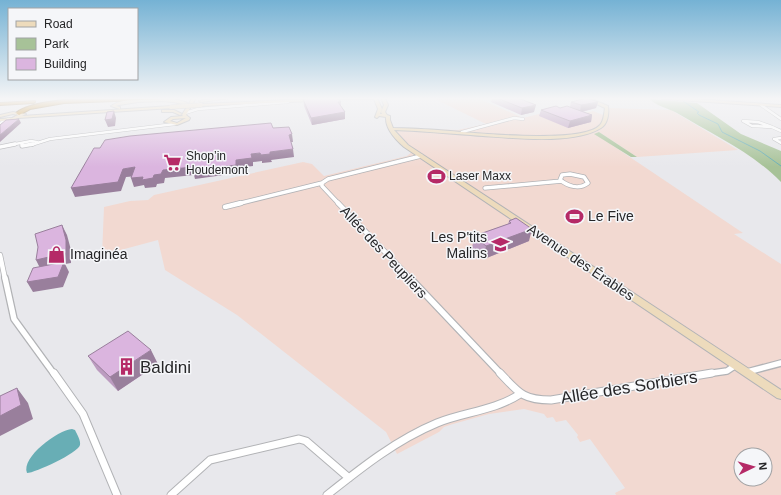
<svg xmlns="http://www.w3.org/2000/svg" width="781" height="495" font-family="Arial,sans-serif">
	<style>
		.industrial { fill: #f2d9d1; fill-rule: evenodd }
		.green { fill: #a7c298 }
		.water { fill: #68aeb5 }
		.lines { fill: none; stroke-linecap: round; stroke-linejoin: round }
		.stream { stroke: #68aeb5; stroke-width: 1 }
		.street-far4-casing { stroke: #b2b3b6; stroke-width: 3.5 }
		.street-far3-casing { stroke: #b2b3b6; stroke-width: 5 }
		.street-far2-casing { stroke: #b2b3b6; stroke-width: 6 }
		.street-far1-casing { stroke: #b2b3b6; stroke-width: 8 }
		.street-casing { stroke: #b2b3b6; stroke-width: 9 }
		.secondary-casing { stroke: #b2b3b6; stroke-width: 2 }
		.highway-casing { stroke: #8d6622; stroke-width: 2 }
		.street-far4 { stroke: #fff; stroke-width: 2.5 }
		.street-far3 { stroke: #fff; stroke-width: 3.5 }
		.street-far2 { stroke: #fff; stroke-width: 4.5 }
		.street-far1 { stroke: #fff; stroke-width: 5.5 }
		.street { stroke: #fff; stroke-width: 7 }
		.secondary { fill: #eddbbc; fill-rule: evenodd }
		.highway { fill: #c4881e; fill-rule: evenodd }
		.secondary-bridge-casing { stroke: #b2b3b6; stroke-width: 5; stroke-linecap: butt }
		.secondary-bridge { stroke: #eddbbc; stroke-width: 4 }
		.wall { fill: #bc9cc0 }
		.shaded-wall { fill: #997f9c }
		.building { fill: #dbb5df; stroke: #997f9c }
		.labels { text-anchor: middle; stroke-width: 3; stroke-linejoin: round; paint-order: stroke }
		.far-poi-label { font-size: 12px; fill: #262628; stroke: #f5f6f9; text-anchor: start }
		.poi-label { font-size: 14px; fill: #262628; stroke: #f5f6f9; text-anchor: start }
		.street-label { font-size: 14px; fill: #262628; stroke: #f5f6f9 }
		.near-poi-label { font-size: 17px; fill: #262628; stroke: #f5f6f9; text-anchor: start }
		.near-street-label { font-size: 17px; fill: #262628; stroke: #f5f6f9 }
	</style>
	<rect width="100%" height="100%" fill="#e8e8ec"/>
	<path class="industrial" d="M437,98H478L523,118L555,110L578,115L593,111L608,117L609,108L671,110L738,150L637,157L599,132L597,135L743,233L734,234L781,264V495H616L615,493L625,488L590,439L580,442L577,437L578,435L566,420L556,422L553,417L547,418L544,414L524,409L489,414L453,424L444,427L439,432L397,454L386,432L237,315L165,270L158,240L102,255L104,207L130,201L148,200L154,195L303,162L312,164L324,176L407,156L412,152L390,128L458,130L486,124L435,99ZM741,455H765V479H741Z"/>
	<path class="green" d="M650,99L697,103L741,134L781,151V182C753,153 712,134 677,113C668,108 656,106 650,99Z
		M599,132L637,157H631L594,134Z"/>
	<path class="water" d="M72,429L75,430C77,434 81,441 80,445C78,453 35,473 27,473C21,457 58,430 72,429Z"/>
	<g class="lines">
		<path class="stream" d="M681,98L706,100
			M683,101L699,112L697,113L699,115L718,124L722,132L760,151L781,166"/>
		<defs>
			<path id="street-far4" d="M761,105L781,119
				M185,113L198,109L288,102
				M743,121L758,122L772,127L752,126Z
				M0,123L9,119
				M772,127L781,131
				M462,132L514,118L523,119
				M781,138L774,139L781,143
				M10,145L31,141L37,142
				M31,145L50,139L175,124"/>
			<path id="street-far3" d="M22,144V146L33,144
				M0,147L15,144
				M570,174L584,177L588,183C579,190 568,186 560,180L562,175Z
				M485,188L562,181
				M237,204L322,183
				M339,204L322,186V183L328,179L421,156"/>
			<path id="street-far2" d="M338,203L411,279
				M225,207L241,203
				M0,255L5,279"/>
			<path id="street-far1" d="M5,278L14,319L54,374
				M410,278L501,374
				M747,372L781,363
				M706,374L727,371L736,365"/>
			<path id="street" d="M54,373L83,414L117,495
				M500,373C519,393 523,400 551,400L712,373
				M171,495L210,460L299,439L306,441L349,478
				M327,495C361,468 396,440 437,423C464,412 494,411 520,394"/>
			<path id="secondary" d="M192,98H196L186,115L190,118L189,120L177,125L164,122L171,117L183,116L182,115L188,105L173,102L162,101L138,102L119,105L116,106L120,107V109L111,106C125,96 174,95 189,104ZM186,118L177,123L170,121L173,119Z
				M218,98H230L201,102L199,101Z
				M335,98H377L382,109L380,114H382L381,112L384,105L381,98H385L388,105L385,112L387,115L390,116V120L393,128C408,128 423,129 438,130C467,132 582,145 600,125C604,121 604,113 605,108L584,98H589L608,106C609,113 608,124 601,128C574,145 514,138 483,136C453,134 424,131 394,130L408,145L781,390V399L777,398L404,147C396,140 385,129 386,117L379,116L377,118L375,117L378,109L374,99H337Z
				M661,98H680L781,105V107L663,99Z
				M311,99L313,100L312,101L201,106L199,105L201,104Z
				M171,106H172V108L18,118L13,120L0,121V119L12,118L18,115L13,114L0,117V115L13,112L26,114L22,116Z
				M163,110H174L182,114L180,115L173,112H162V110Z"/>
			<path id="highway" d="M105,98H166L164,99L64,103L30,109L19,115L16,113C34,99 83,99 105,98Z
				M35,101V102L33,103L0,105V103Z"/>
		</defs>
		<use href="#street-far4" class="street-far4-casing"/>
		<use href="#street-far3" class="street-far3-casing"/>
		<use href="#street-far2" class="street-far2-casing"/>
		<use href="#street-far1" class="street-far1-casing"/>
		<use href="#street" class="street-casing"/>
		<use href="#secondary" class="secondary-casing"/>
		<use href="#highway" class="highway-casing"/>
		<use href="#street-far4" class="street-far4"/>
		<use href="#street-far3" class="street-far3"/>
		<use href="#street-far2" class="street-far2"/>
		<use href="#street-far1" class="street-far1"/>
		<use href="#street" class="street"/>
		<use href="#secondary" class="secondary"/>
		<use href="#highway" class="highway"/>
		<defs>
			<path id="secondary-bridge" d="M171,107L201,105"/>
		</defs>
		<use href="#secondary-bridge" class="secondary-bridge-casing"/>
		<use href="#secondary-bridge" class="secondary-bridge"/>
	</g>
	<path class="wall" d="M492,98H518L534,112L521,115L491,102Z
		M303,99L341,102V106L345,112V119L312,125L304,106Z
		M571,102H598L596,108L582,112L592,115L591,122L568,128L539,116L541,110L570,107Z
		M516,218L529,241L484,259L472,249L474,236L508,224L509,221Z
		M88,356L158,364L118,391L97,370Z"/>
	<path class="shaded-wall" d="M598,102L596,108L580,112L581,105Z
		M536,105L534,112L521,115L522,108Z
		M114,111L116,118L115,126L108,127L105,120Z
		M345,112V119L312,125L311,118Z
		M592,115L591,122L568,128L570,121Z
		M19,119L21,123L0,142V135Z
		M292,134L293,142H290L289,135Z
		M293,149L294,157L271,160L272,162L262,163V161L253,162V166L237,168L238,173L195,179L194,175L165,178L164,183L157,184L156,187L145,188L144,185L134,187L131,178L154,175L163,170L236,160L251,154Z
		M135,167L138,176L126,177L121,191L75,197L71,188L123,169Z
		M62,225L67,235L71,250V263L65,264L69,272L63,287L33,292L27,282L41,270L36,260Z
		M532,229L529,241L484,259L486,246Z
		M151,350L158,364L118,391L110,377Z
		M17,388L28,403L33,419L0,436V416Z"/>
	<path class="building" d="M316,98H338L341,102H338L345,112L311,118L303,99Z
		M497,98H518L536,105L522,108Z
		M587,98L598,102L581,105L571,102Z
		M556,106L560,108L567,106L592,115L570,121L541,110Z
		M114,111L112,119L105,120L107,112Z
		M19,119L0,135V125L6,120Z
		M271,123L273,128L289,127L292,134L289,135L293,149L270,152V154L261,155L260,153L251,154L252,158L236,160V165L193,171V167L163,170L161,174L154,175L153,178L142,180L143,177L131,178L135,167L123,169L118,182L71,188L94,148H100L105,140L130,136Z
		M516,218L532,229L486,246L474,236L511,223L509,221Z
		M62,225L66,240V253L36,260L38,247L35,234Z
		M64,262L58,277L27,282L33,268Z
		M128,331L151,350L110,377L88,356Z
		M17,388L21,405L0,416V396Z"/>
	<linearGradient id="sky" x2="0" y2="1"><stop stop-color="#75b2d4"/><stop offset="0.59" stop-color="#f5f5f6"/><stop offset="1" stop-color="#f5f5f6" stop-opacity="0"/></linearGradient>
	<rect width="781" height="167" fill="url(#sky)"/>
	<defs>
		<symbol id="supermarket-bare" viewBox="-9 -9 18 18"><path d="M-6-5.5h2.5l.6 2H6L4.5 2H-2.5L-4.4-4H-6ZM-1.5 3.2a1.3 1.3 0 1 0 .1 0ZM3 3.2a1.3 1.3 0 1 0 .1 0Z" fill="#b52a67" stroke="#f5f6f9" stroke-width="2.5" paint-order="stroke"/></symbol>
		<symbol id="stadium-bare" viewBox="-9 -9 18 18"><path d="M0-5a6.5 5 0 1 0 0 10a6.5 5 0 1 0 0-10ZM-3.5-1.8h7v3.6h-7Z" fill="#b52a67" stroke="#f5f6f9" stroke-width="2.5" paint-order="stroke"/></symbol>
		<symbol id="school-bare" viewBox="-9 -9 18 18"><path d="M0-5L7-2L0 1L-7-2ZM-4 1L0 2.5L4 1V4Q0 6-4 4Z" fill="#b52a67" stroke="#f5f6f9" stroke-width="2.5" paint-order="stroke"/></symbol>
		<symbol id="shop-bare" viewBox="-9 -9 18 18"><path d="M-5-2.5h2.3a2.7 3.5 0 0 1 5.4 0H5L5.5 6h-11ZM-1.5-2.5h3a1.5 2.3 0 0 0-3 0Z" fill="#b52a67" stroke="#f5f6f9" stroke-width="2.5" paint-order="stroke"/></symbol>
		<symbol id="building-bare" viewBox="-9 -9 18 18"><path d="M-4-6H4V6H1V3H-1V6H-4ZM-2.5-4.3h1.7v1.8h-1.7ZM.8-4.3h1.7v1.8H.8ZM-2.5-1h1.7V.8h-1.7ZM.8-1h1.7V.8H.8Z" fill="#b52a67" stroke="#f5f6f9" stroke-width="2.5" paint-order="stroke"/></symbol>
	</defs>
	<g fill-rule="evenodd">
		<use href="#supermarket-bare" x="160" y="150" width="25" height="25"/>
		<use href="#stadium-bare" x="424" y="164" width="25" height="25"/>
		<use href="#stadium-bare" x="562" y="204" width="25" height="25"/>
		<use href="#school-bare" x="488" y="232" width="25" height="25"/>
		<use href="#shop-bare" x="44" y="242" width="25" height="25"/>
		<use href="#building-bare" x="114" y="354" width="25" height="25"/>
	</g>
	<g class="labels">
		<g class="far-poi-label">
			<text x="186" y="160">Shop’in<tspan x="186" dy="14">Houdemont</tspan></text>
			<text x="449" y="180">Laser Maxx</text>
		</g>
		<g class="poi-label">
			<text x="588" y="221">Le Five</text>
			<text x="487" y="242" text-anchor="end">Les P'tits<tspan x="487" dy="16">Malins</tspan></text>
			<text x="70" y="259">Imaginéa</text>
		</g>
		<g class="street-label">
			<text transform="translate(384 252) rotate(47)" y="5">Allée des Peupliers</text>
			<text transform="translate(581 262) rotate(34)" y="5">Avenue des Érables</text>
		</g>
		<g class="near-poi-label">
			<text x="140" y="373">Baldini</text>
		</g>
		<g class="near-street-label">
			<text transform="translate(629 387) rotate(-9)" y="6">Allée des Sorbiers</text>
		</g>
	</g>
	<rect x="8" y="8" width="130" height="72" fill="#f5f6f9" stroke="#a2a3a5"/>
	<rect x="16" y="21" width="20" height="6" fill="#eddbbc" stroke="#a2a3a5"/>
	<text x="44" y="28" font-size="12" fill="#262628">Road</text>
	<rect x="16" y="38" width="20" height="12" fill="#a7c298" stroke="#a2a3a5"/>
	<text x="44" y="48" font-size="12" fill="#262628">Park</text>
	<rect x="16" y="58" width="20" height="12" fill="#dbb5df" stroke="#a2a3a5"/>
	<text x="44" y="68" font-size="12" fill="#262628">Building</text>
	<g transform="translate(753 467) rotate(85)"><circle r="19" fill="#f5f6f9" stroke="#a2a3a5"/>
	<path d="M0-3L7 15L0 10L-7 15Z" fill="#b52a67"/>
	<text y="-6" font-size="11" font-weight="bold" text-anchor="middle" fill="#262628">N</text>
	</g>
</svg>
